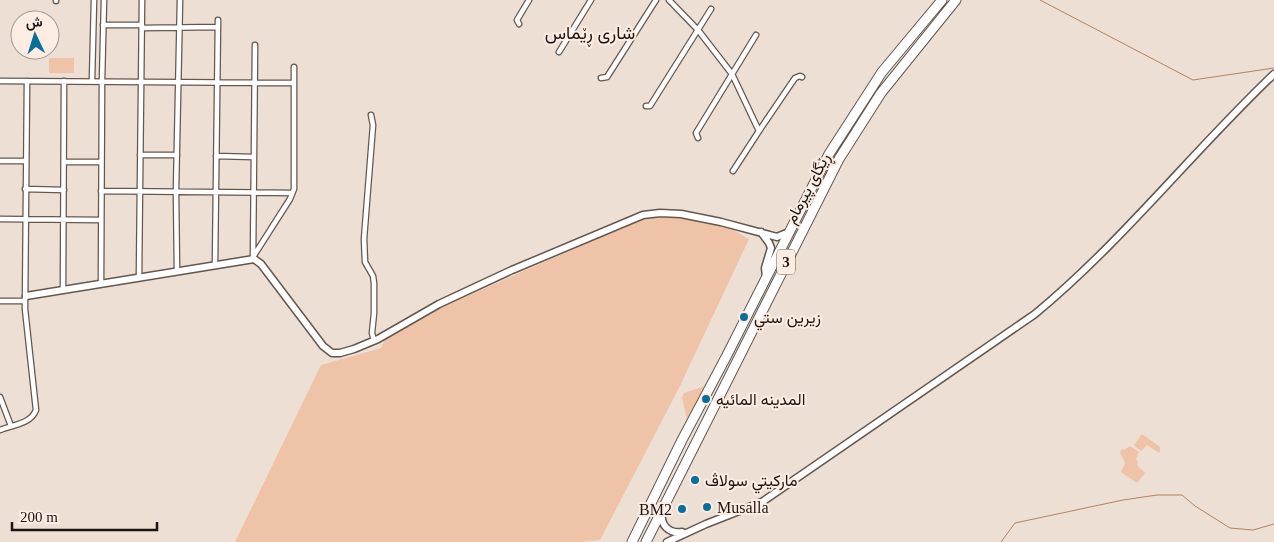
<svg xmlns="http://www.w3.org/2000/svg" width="1274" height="542" font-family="'Times New Roman',Vazirmatn,serif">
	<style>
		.green { fill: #eec3a7 }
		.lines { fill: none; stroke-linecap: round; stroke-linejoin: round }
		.stream { stroke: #b4825f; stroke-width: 1 }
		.street-casing { stroke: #64574e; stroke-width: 7 }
		.secondary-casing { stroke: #64574e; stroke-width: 9 }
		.highway-casing { stroke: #64574e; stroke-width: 11 }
		.street { stroke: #fff; stroke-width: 4.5 }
		.secondary { stroke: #fff; stroke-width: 6 }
		.highway { stroke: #fff; stroke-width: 9 }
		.poi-dot { fill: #086f9c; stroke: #fcece2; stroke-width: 2 }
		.labels { text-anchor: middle; stroke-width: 4; stroke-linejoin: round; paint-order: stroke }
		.shield { fill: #fcece2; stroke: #5e5651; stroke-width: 1 }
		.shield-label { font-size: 15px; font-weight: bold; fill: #1b1613 }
		.street-label { font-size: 16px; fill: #1b1613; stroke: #fcece2 }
		.poi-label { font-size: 16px; fill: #1b1613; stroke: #fcece2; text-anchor: start }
		.neighbourhood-label { font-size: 18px; fill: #1b1613; stroke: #fcece2 }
	</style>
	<rect width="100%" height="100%" fill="#eedfd5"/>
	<path class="green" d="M49,58H74V73H49Z
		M650,217C672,217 704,219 724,226C733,229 741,235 749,239L679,388L600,540L579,542H235L321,365L381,348L386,337L436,310L632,223Z
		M705,386L687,420L682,397L684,393Z
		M1142,434L1160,447V451L1159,453L1147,445L1141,451L1134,445Z
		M1130,446L1139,452L1136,459L1138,462L1137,465L1145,473L1137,483L1121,472L1125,463L1120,452L1122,449L1124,450Z"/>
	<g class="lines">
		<path class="stream" d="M1040,0L1193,80L1274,68
			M1001,542L1015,523L1123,500L1157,495H1182L1195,506L1230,528L1253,530L1274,524"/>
		<defs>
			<path id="street" d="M56,0V1
				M669,0L698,30L732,74L759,131L733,171
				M519,24L517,20L529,0
				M103,25H142
				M142,28L218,27
				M559,52L591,0
				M601,78L607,77L656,0
				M92,80L94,0
				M0,81L294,83
				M646,106H650L711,9
				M371,115L373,125L364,239L365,262L373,276L374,283V313L372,333L374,341
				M759,131L795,78L800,76L802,77
				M698,138L696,133L756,35
				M140,155H177
				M216,156L253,157
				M0,161H26
				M64,162H101
				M25,189L64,190
				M101,191L292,193
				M0,219L101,220
				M253,257L290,199L294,189V67
				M253,259L255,45
				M215,265L218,20
				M177,271L176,191L180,0
				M139,277L142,0
				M101,284L102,81L104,0
				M63,289L64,81
				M0,301H25
				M0,397L11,426
				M0,430C12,425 31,424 36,410L25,309L27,81"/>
			<path id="secondary" d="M761,232L769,243L771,248L765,268L766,277
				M26,296L254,259L261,264L323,346L332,353H340L354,349L378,339L439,304L512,270L643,215L660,213L681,214L721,222L777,237L789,232
				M662,512C660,525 669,534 682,532
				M667,542L706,524L762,502L1035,314C1122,242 1192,152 1274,74"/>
			<path id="highway" d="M632,542L682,440L726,357L829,154L882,72L942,0
				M646,542L839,159L881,93L956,0"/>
		</defs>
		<use href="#street" class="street-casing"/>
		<use href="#secondary" class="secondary-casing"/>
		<use href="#highway" class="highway-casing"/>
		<use href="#street" class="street"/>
		<use href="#secondary" class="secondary"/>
		<use href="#highway" class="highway"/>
	</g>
	<g class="poi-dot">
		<circle cx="744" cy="317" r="5"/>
		<circle cx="706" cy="399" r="5"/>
		<circle cx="695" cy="480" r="5"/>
		<circle cx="707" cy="507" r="5"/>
		<circle cx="682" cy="509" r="5"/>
	</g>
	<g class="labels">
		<rect class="shield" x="777" y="249.5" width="18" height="25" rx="4"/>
		<g class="shield-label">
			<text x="786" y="267">3</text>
		</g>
		<g class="street-label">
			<text transform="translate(807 188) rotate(-62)" y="6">ڕێگای پیرمام</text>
		</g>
		<g class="poi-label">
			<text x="754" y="323">زيرين ستي</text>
			<text x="716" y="405">المدينه المائيه</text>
			<text x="705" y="486">ماركيتي سولاڤ</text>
			<text x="717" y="513">Musalla</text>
			<text x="672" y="515" text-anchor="end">BM2</text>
		</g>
		<g class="neighbourhood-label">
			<text x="590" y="39">شاری ڕێماس</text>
		</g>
	</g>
	<g transform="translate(35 35) rotate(356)"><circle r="24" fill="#fcece2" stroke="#a2968f"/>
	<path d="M0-4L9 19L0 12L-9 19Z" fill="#086f9c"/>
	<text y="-8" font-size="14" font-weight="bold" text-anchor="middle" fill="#1b1613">ش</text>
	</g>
	<path d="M12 522v8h145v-8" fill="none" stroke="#1b1613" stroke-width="2.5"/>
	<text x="20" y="522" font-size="15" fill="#1b1613" stroke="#fcece2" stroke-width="4" paint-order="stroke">200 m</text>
</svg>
